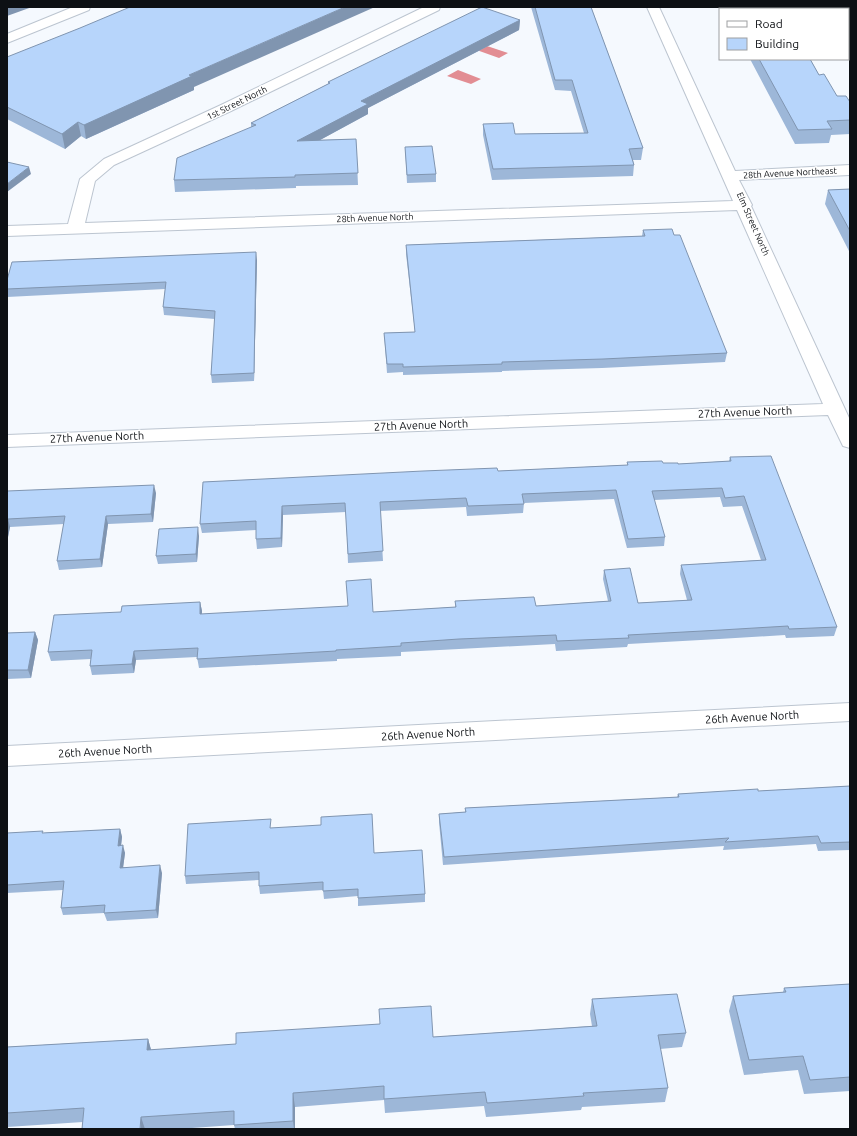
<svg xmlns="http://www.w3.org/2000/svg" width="857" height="1136" font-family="Ubuntu,sans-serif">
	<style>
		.water { fill: #e28d93 }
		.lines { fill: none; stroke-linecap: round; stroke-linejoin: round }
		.minor-casing { stroke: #bcc5d0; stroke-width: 2 }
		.minor { fill: #fff; fill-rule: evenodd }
		.wall { fill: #9db7d8 }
		.shaded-wall { fill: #8095b0 }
		.building { fill: #b7d5fb; stroke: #8095b0 }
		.labels { text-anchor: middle; stroke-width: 3; stroke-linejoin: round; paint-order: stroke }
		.far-street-label { font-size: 9px; fill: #0d1014; stroke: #fff }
		.street-label { font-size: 11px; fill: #0d1014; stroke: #fff }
	</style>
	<rect width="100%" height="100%" fill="#f5f9fe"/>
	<path class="water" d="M481,44L508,53L499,58L471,48Z
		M458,70L481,79L471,84L447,76Z"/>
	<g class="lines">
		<defs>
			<path id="minor" d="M73,7H90L89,10L7,43V34Z
				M424,7H440L439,10L231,111L114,165L95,181L85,223L733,201L647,7H659L735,171L850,165V175L739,180L752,205L751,206L850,420V448L843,446L828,415L7,447V435L823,404L737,210L7,236V226L68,224L80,179L104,159L221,105Z
				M850,703V721L7,766V746Z"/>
		</defs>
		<use href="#minor" class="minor-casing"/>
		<use href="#minor" class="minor"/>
	</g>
	<path class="wall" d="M531,7H591L643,148L641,160H633L634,165L633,176L492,180L483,135V124L515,134L584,133L571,91L555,90Z
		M722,7H800L799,9H723Z
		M520,20L519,30L368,108V114L320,140L356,139L358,185L296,186V188L175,192L174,180L251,127V123L328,84V82Z
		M7,57L194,87V90L86,139L81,136L65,149L7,119Z
		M750,59H810L819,75L837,96L850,102V134L831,135L829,143L795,144Z
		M405,147L436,174V182L407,183Z
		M850,189V253L825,204L828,190Z
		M643,230L674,235L727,353L725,362L602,368L502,371V372L403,375V372L387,373L384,333L415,332L406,254V245L642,236Z
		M257,260L254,381L212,383L211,375L215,319L164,315L163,307L165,289L7,297V280Z
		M730,457L837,627L834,636L786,638L785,635L719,639L628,644L627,647L556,651L555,644L459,649L401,652V656L337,659V661L199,668L197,657L136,660L134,673L92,675L90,666L91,659L51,661L48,652L121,612L200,602L202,611V614L373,612L455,607V601L536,606L608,601L603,579L604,570L638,603L687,600L680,574L681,565L761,560L742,506L723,507L720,497L654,500L665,537L664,546L627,548L614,499L524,503L523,513L467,516L466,507L380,511L383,561L348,563L346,512L283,515L282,547L257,549L256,539V530L202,533L200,524L203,482L498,471L627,465V462L678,464L729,461Z
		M7,491L156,493L153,522L108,524L102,567L59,570L57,561L64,524L10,527L7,542Z
		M199,536L197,562L158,564L156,556Z
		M35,632L38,640L31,678L7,679V633Z
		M850,786V850L818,851L816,844L723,850L724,846L443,865L439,822V814L465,812V808L677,797L678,794L758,791Z
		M272,828L374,853L425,894V902L358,906V896L324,899L323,890L260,894L259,886V880L186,884L185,876Z
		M120,829L122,837L121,846L125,853L123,867L162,873L158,918L107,921L104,913L63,915L61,908L63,890L7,893V833H44Z
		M850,984V1091L804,1094L798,1070L744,1075L729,1011L733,996L783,992L784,988Z
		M592,999L686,1033L682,1047L660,1049L668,1088L665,1102L582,1107L581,1110L486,1117L484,1106L385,1113L384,1100L295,1107V1129H235L234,1125L178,1129H82L83,1122L7,1127V1047L148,1039L151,1050L433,1037L592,1026L590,1014Z"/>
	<path class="shaded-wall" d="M7,7H32L7,16Z
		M345,7H375L194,87V90L86,139L84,125L189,75Z
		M520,20L519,30L368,108V114L298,152L297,141L361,101Z
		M78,122L81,136L65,149L62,134Z
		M29,167L31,174L7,192V184Z
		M256,252L257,260L254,381V373Z
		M154,485L156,493L153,522L151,514Z
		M282,506L283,515L282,547L281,538Z
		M106,516L108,524L102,567L100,559Z
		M8,519L10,527L7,542V523Z
		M198,527L199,536L197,562L196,554Z
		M200,602L202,611L201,623L200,614Z
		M35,632L38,640L31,678L28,670Z
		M134,651L136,660L134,673L132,664Z
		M120,829L122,837L120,854L118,846Z
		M123,845L125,853L122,876L120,868Z
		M160,865L162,873L158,918L156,910Z
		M148,1039L152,1053L147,1050Z
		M293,1093L295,1107V1129H294L293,1121Z
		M141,1117L145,1129H141Z"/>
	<path class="building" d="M130,7H345L189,75L192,76L84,125L78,122L62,134L7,107V57L80,28Z
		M482,7L520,20L361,101L368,104L297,141L356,139L358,173L295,175V177L174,180L177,158L256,125L251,123L330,83L328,82Z
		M535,7H591L643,148L629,149L634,165L493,169L483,124L513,123L515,134L588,133L572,80H555Z
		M731,7H779L781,9H732Z
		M759,59H810L819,75L824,74L837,96H846L850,102V120L827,121L832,129L798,130Z
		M432,146L436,174L407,175L405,147Z
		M7,162L29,167L7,184Z
		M850,189V231L828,190Z
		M672,229L674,235H680L727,353L603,359L502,362V364L403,367V364H387L384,333L415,332L406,245L645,236L643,230Z
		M256,252L254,373L211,375L215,311L163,307L166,282L7,289V280L12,262Z
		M771,456L837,627L789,629L788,626L721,630L628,635L629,638L557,641L556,635L459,639L401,643V646L336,650V651L197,659L198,648L134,651L132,664L90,666L92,650L48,652L54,615L121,612L122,606L200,602V614L348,606L346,581L371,579L373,612L456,607L455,601L534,597L536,606L611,601L604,570L630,568L638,603L692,600L681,565L766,560L744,496L725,498L722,488L652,491L665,537L628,539L616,490L522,494L524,504L468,506L466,498L380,502L383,551L348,554L345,503L282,506L281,538L256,539V521L200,524L203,482L423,471L497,468L498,471L628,465L627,462L662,461L663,463H678V464L731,461L730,457Z
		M154,485L151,514L106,516L100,559L57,561L65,516L8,519L7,523V491Z
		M198,527L196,554L156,556L159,529Z
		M35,632L28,670H7V633Z
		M850,786V842L821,843L818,836L725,842L729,838L444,857L439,814L466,812L465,808L679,797L678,794L758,789V791Z
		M372,814L374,853L422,850L425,894L358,898V889L323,891V882L259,886V872L185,876L188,824L271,819L270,828L321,825V817Z
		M120,829L118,846L123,845L120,868L160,865L156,910L104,913L105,905L61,908L64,881L7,885V833L43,831L42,833Z
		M850,984V1077L810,1080L803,1056L749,1060L733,996L786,992L784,988Z
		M677,994L686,1033L658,1035L668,1088L583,1093L584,1096L487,1103L485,1092L384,1099V1086L293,1093V1121L234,1125V1111L141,1117L140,1129H82L84,1108L7,1113V1047L148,1039L147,1050L236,1044V1033L380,1024L379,1009L431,1006L433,1037L597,1026L592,999Z"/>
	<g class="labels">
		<g class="far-street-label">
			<text transform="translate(237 103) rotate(-26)" y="3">1st Street North</text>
			<text transform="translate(790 173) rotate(-3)" y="3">28th Avenue Northeast</text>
			<text transform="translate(375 218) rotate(-2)" y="3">28th Avenue North</text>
			<text transform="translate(753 224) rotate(66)" y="3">Elm Street North</text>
		</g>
		<g class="street-label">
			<text transform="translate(745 412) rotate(-2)" y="4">27th Avenue North</text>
			<text transform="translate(421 425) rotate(-2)" y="4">27th Avenue North</text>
			<text transform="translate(97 437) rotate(-2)" y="4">27th Avenue North</text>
			<text transform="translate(752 717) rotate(-3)" y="4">26th Avenue North</text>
			<text transform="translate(428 734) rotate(-3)" y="4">26th Avenue North</text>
			<text transform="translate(105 751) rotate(-3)" y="4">26th Avenue North</text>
		</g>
	</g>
	<rect width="857" height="1136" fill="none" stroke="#0d1014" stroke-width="16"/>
	<rect x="719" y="8" width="130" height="52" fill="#ffffff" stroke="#9e9fa1"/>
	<rect x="727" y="21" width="20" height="6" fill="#ffffff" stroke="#9e9fa1"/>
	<text x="755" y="28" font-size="12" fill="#0d1014">Road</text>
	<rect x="727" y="38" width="20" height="12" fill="#b7d5fb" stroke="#9e9fa1"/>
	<text x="755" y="48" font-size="12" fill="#0d1014">Building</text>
</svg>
